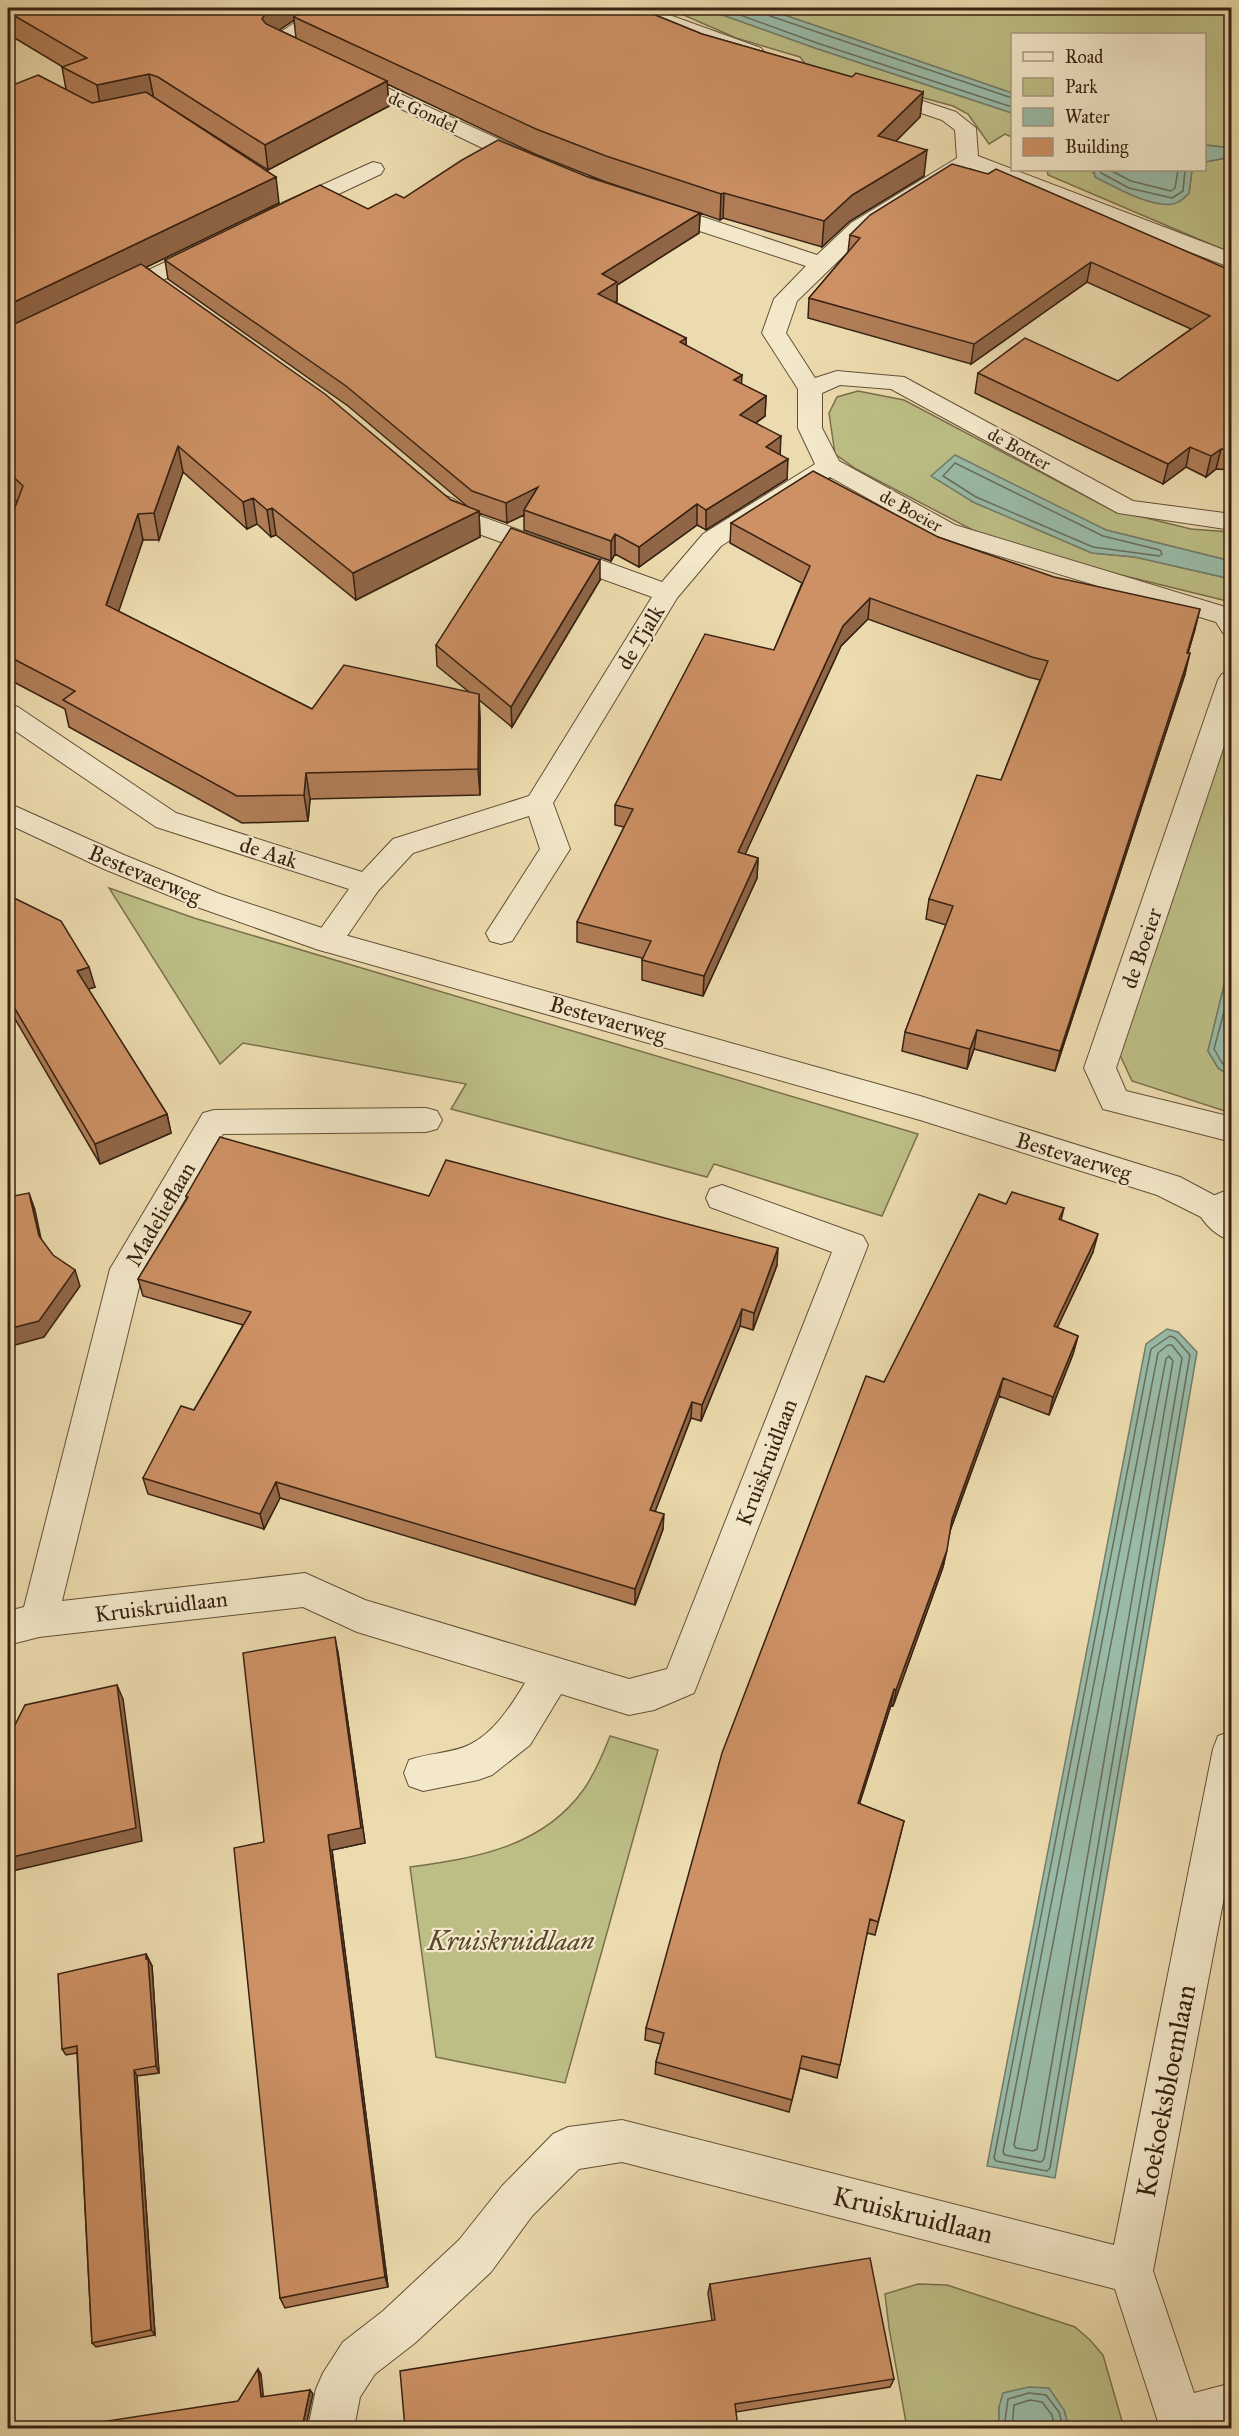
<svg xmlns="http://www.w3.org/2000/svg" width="1239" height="2436" font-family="'IM FELL Great Primer',serif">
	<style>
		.green { fill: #bdbe86; stroke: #7a704c; stroke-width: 1.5 }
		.water { fill: #99bba8; stroke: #727d6c; stroke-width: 1.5 }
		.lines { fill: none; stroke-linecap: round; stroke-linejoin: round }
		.shore { stroke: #686e5d; stroke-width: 1.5 }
		.minor-casing { stroke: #645039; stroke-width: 2 }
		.tertiary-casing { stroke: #645039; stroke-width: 2 }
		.minor { fill: #f3e8ca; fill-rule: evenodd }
		.tertiary { fill: #f3e8ca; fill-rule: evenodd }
		.wall { fill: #b07d57; stroke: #372112; stroke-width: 1.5; fill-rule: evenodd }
		.shaded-wall { fill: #906647; stroke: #372112; stroke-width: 1.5 }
		.building { fill: #cd9165; stroke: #372112; stroke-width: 1.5 }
		.labels { text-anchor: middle; stroke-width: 4.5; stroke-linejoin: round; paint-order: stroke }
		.far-street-label { font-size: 18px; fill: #372112; stroke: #f3e8ca }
		.street-label { font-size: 22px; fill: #372112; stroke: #f3e8ca }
		.near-park-label { font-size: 27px; font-style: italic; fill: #58482f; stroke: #f3e8ca }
		.near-street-label { font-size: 27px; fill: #372112; stroke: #f3e8ca }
	</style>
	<rect width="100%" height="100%" fill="#ecdbae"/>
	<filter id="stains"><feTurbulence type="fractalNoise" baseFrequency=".00333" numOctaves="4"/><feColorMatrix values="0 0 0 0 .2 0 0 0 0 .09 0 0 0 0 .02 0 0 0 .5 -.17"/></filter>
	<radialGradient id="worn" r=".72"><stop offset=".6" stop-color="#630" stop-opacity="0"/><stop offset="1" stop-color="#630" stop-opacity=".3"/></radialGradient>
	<path class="green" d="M650,8H703L815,48L1012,113V137L1005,134L989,144L968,114L953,106L807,66L800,57L736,38L677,12H661Z
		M764,8H1231V148L1205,145L1204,34H1012V93Z
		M1231,157V253L1048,175L1047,170H1094L1093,173L1189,193L1192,170H1204L1205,162Z
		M858,391L904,400L1110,509L1191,529L1231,532V561L1106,530L1031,494L973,502L1092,553L1135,557L1231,579V602L1039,555L988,538L856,469L835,454L829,413L837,397Z
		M1231,719V957L1208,1051L1218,1068L1231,1076V1113L1132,1081L1120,1055Z
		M109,888L194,918L918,1134L882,1216L714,1164L707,1177L451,1109L466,1084L243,1043L220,1064Z
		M610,1736L658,1750L565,2083L436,2057L410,1867C476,1858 543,1847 584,1789C595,1773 603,1754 610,1736Z
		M918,2284L947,2285L1075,2327L1090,2340L1103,2355L1124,2428H1069L1064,2410L999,2407V2428H907L889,2328L885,2294Z"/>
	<path class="water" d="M703,8H764L1012,93V113L815,48Z
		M1205,145L1231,148V157L1205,162Z
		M1094,170H1192L1189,193C1184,198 1180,203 1173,204C1151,208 1115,187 1095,177Z
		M955,455L1106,530L1231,561V579L1135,557L1092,553L973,502L931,476Z
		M1231,957L1232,1076H1231L1218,1068L1208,1051Z
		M1167,1329L1178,1332L1197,1352L1055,2178L987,2166L1146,1344Z
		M1029,2387L1049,2388L1064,2410L1069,2428H999V2407L1003,2393Z"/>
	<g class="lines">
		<path class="shore" d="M721,8L817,43L1012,107
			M765,8L766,13L770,16L1012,98
			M1100,170L1101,173L1129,188L1172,198L1183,191L1185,170
			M1110,170L1131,181L1171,191L1175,188L1178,170
			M955,463L1103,536L1160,550L1162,554L1159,556L1093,547L976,497L943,476Z
			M1232,982L1214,1049L1222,1063L1232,1069
			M1170,1336L1175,1338L1190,1355L1050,2168L1047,2171L996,2161L994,2158L1151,1349Z
			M1168,1345H1172L1182,1358L1044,2159L1041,2162L1005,2155L1003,2152L1158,1353Z
			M1169,1356L1173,1361L1037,2149L1033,2151L1016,2148L1014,2145L1166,1359Z
			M1004,2428L1008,2399L1029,2393L1046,2395L1059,2412L1063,2428
			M1012,2428L1014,2405L1030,2400L1042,2402L1052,2415L1055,2428"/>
		<defs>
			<path id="minor" d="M317,8H340L292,42L311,52L314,56L311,60C299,64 274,54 267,43L270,39Z
				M623,8H650L761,48L764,52L761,56H747L626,12Z
				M348,70L540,158L543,163L540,168L532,169L524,168L341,80L338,76L341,72Z
				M877,86L956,112L976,128L978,156L1232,253V268L970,168L867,233L797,301L786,333L815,378L837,371L904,377L1133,501L1232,514V530L1118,513L891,389L840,385L822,393V428L839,461L955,525L1232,609V635L1223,633L1216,622L937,537L830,477L721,546L677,598L553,803L570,849L512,941L501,944L490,941L486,933L540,849L529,816L413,853L378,891L338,949L327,952L316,949L312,941L349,889L156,827L8,726V704L18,707L176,813L362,872L393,839L529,796L652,597L454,525L429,502L433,497C450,492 459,503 472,513L662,582L703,534L815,464L798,428V389L762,333L774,299L806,266L648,214L645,209L648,204L656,202L664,204L817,255L851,223L957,158L955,130L942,120L870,96L867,92L870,88Z
				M373,162L381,164L384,169L381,174L298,213L290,215L282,213L279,208L282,203Z
				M206,243L214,245L217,250L214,255L126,298L118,300L110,298L106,293L110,288Z
				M1232,671V722L1116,1068L1126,1091L1232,1117V1142L1103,1109L1084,1068L1218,680L1222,674Z
				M426,1108L437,1111L442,1120L437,1129L426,1132L223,1134L143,1271L62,1601L305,1573L365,1600L629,1679L667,1669L832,1252L710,1207L706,1198L710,1189L722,1185L863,1236L868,1245L694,1693L654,1710L629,1715L561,1694L530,1745L492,1775L478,1780L423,1791L409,1786L404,1773L409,1760C428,1753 453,1753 469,1745C494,1733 511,1706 525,1683L357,1632L303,1607L39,1637L8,1645V1611L24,1607L110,1269L203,1113L214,1110Z
				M1232,1188V1241C1216,1236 1204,1224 1197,1210L1201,1201Z
				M1232,1731V1855L1153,2271L1194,2393L1232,2383V2428H1160L1115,2289L622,2162L579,2169L532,2216L491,2272L415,2343L375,2374L360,2397L354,2428H308L316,2389L323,2373L343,2342L383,2311L459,2240L502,2186L553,2134L568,2127L622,2120L1114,2245L1213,1749L1218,1736Z"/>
			<path id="tertiary" d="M8,803L124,855L220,894L334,932L920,1096L1180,1177L1225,1201L1229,1210L1225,1219L1213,1223L1157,1195L920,1120L316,949L200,908L104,869L8,824Z"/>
		</defs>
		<use href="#minor" class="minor-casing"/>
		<use href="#tertiary" class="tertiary-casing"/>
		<use href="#minor" class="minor"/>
		<use href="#tertiary" class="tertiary"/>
	</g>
	<path class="wall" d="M8,8H638L702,34L852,77L923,92L920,117L896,141L924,176L850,221L822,247L723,218L720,220L700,213L699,233L617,285V301L615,302L686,338V346L741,384L766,396L765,416L756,423L780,454L787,479L706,530L697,525L639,567L615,554L611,561L524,530V515L507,523L479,513L480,537L356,600L276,535L271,537L257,524L247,529L183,472L159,540H143L118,611L312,709L469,692L437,666L436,645L600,580L512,727L479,700L480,720V795L310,799L308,821L242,823L69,727L65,709L8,679V526L17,502L8,493V87L66,89L62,67H63L8,34ZM294,20L296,38L279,30ZM387,84L537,155L606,182L684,208L588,177L404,198L368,209L165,260L168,279L348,406L468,507L451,500L146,267L279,203L161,102L268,170L389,106Z
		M850,235L1232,271V470L1216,469L1206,477L1186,467L1163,484L975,393L978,373L1118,381L1191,329L1087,282L971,364L808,318L809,298L848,252Z
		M731,523L938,537L1195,629L1188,653L1185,674L1055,1071L974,1049L967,1069L902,1051L905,1032L946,925L926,919L929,899L1001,780L1040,680L1028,677L868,619L841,646L745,854L758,858L757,878L703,996L642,980V958L577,942V922L624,827L615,825V805L774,650L802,583L730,543Z
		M8,895L95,987L88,989L167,1114L171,1133L100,1164L8,1007Z
		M186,1196H429L777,1265L753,1330L740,1326L701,1421L691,1418L655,1511L663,1529L635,1605L280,1498L264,1529L148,1494L143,1478L194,1410L243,1325L143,1296L138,1279L187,1199Z
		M1006,1204L1064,1208L1061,1220L1093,1252L1057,1328L1078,1336L1073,1354L1049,1415L999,1396L950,1531L943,1567L893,1706L891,1705L859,1804L904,1821L875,1935L867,1933L837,2078L800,2068L789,2112L655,2074L656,2062L661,2044L645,2040L646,2028L884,1382Z
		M338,1653L365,1843L332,1850L388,2287L285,2308L280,2298L264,1842Z
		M146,1954L152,1966L159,2073L137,2076L155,2335L96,2347L92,2343L77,2053L66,2055L62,2049Z
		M710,2284L894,2379L890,2387L736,2412L712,2321L708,2293Z"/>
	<path class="shaded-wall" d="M273,8H314L294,17V20L269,37L262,19L266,12Z
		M149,74L154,100L101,111L97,85Z
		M387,81L389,106L268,170L265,145Z
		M923,92L920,117L876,161L878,136Z
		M927,150L924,176L850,221L822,247L824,221L852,195Z
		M276,177L279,203L8,334V305Z
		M724,193L723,218L720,220L721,194Z
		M700,213L699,233L617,285V301L598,313V294L602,274Z
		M1091,262L1087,282L971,364L974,344Z
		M686,338V358L680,342Z
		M742,375L741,395L734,380Z
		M766,396L765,416L739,435L740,415Z
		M781,436L780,456L766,447Z
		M178,446L183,472L159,540L154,513Z
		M1190,447L1186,467L1163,484L1168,464Z
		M1221,449L1216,469L1206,477L1211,456Z
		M788,459L787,479L706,530V510Z
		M538,487L524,510V515L507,523L506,503Z
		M253,498L257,524L247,529L243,502Z
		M697,504V525L639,567V547Z
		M272,508L276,535L271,537L267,510Z
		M479,511L480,537L356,600L353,573Z
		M138,514L143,540L112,631L106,605Z
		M615,534V554L611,561V541Z
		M600,560V580L512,727L511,707Z
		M870,598L868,619L841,646L737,872L738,852L843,626Z
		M1200,609L1195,629L1182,673L1187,653Z
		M1190,653L1185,674L1055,1071L1060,1051Z
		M479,694L480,720V795L478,769Z
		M306,773L310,799L308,821L304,795Z
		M758,858L757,878L703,996L704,976Z
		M89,967L95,987L83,991L77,971Z
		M977,1030L974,1049L967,1069L970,1049Z
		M167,1114L171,1133L100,1164L95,1144Z
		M29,1193L35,1210L44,1253L39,1236Z
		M1098,1234L1093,1252L1049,1345L1054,1326Z
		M778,1248L777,1265L753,1330L754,1313Z
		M75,1270L80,1286L44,1337L8,1347V1329Z
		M742,1309L740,1326L701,1421L702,1405Z
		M1078,1336L1073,1354L1049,1415L1053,1397Z
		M1003,1378L999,1396L948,1536L952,1519Z
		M692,1402L691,1418L650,1525V1510Z
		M276,1482L280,1498L264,1529L260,1514Z
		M664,1514L663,1529L635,1605V1589Z
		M947,1550L943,1567L893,1706L896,1690Z
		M335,1637L338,1653L365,1843L332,1850L388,2287L385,2277L328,1835Z
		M117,1685L123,1699L142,1841L8,1872V1858Z
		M894,1689L891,1705L855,1818L858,1803Z
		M146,1954L152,1966L159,2073L156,2066Z
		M134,2070L137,2076L155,2335L151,2330Z
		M258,2369L261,2374L264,2402L261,2397Z
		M310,2390L313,2394L306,2426H307L309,2428H299L303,2423Z"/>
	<path class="building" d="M8,8H273L266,12L262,19L266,24L387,81L265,145L158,77L149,74L97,85L62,67L87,58L8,12Z
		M307,8H638L702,34L852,77L856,73L923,92L878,136L927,150L852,195L824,221L724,193L721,194L606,156L536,129L294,17Z
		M38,75L92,103L146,92L276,177L8,305V87Z
		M498,140L588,177L700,213L602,274L617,282L598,294L686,338L680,342L742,375L734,380L766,396L740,415L781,436L766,447L788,459L706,510L697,504L639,547L615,534L611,541L524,510L538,487L506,503L472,491L346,386L165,260L320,185L368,209L396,194L404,198L462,160Z
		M952,164L988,174L996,169L1232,271V450L1221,449L1211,456L1190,447L1168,464L978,373L1025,338L1118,381L1210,316L1091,262L974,344L809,298L860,238L850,235L870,215Z
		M141,264L325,394L451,500L479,511L353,573L272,508L267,510L253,498L243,502L178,446L154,513L138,514L106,605L312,709L344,665L479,694L478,769L306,773L304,795L237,796L63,700L75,691L8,656V526L23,486L8,472V327Z
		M813,471L938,537L1054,577L1200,609L1187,653H1190L1060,1051L977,1030L970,1049L905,1032L953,906L929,899L977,775L1001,780L1048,661L1032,657L870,598L843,626L738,852L758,858L704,976L642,960L651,941L577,922L633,809L615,805L705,634L774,650L810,566L731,523Z
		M511,528L600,560L511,707L436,645Z
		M8,895L61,921L89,967L77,971L167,1114L95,1144L8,997Z
		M220,1137L429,1196L446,1160L778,1248L754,1313L742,1309L702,1405L692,1402L650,1510L664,1514L635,1589L276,1482L260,1514L143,1478L181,1406L194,1410L251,1312L138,1279L188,1197L186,1196Z
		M1012,1192L1064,1208L1059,1219L1098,1234L1054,1326L1078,1336L1053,1397L1003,1378L952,1519L947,1550L896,1690L894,1689L858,1803L904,1821L878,1922L870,1919L840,2065L802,2056L792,2100L656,2062L664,2033L646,2028L722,1753L866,1376L884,1382L979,1194L1006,1204Z
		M29,1193L39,1236L53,1255L75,1270L39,1321L8,1329V1197Z
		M335,1637L361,1828L328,1835L385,2277L280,2298L234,1848L264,1842L243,1653Z
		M117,1685L136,1828L8,1858V1739L25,1705Z
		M146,1954V1959H148L156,2066L134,2070L151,2330L92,2343L77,2046L62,2049L58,1974Z
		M870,2258L894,2379L735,2404L738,2428H405L400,2371L715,2320L710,2284Z
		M258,2369L261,2397L310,2390L303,2423L307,2426L299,2428H95L94,2423L238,2401Z"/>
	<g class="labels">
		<g class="far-street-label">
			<text transform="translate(423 112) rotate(25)" y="6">de Gondel</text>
			<text transform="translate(1019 449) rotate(29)" y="6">de Botter</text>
			<text transform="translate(911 511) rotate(29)" y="6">de Boeier</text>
		</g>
		<g class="street-label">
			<text transform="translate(640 637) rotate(-59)" y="8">de Tjalk</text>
			<text transform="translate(269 852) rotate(18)" y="8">de Aak</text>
			<text transform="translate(145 874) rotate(23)" y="8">Bestevaerweg</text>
			<text transform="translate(1141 948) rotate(-71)" y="8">de Boeier</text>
			<text transform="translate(608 1019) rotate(16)" y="8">Bestevaerweg</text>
			<text transform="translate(1074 1156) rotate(17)" y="8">Bestevaerweg</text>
			<text transform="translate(160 1214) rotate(-60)" y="8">Madelieflaan</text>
			<text transform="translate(766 1462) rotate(-69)" y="8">Kruiskruidlaan</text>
			<text transform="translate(161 1606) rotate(-7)" y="8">Kruiskruidlaan</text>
		</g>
		<g class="near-park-label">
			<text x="511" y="1950">Kruiskruidlaan</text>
		</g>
		<g class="near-street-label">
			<text transform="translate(1166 2091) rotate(-79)" y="9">Koekoeksbloemlaan</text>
			<text transform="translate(913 2215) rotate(14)" y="9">Kruiskruidlaan</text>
		</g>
	</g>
	<rect width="1239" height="2436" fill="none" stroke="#ecdbae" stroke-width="30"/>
	<rect x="9" y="9" width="1221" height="2418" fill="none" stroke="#372112" stroke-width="3"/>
	<rect x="15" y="15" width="1209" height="2406" fill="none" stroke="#372112" stroke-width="1.5"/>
	<rect x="1011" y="33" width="195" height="138" fill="#f3e8ca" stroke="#a89880" stroke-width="1.5"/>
	<rect x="1023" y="52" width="30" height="9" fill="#f3e8ca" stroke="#a89880" stroke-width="1.5"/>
	<text x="1065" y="63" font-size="18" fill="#372112">Road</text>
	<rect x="1023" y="78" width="30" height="18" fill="#bdbe86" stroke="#a89880" stroke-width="1.5"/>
	<text x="1065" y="93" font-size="18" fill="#372112">Park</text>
	<rect x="1023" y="108" width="30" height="18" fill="#99bba8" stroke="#a89880" stroke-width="1.5"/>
	<text x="1065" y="123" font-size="18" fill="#372112">Water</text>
	<rect x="1023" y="138" width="30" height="18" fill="#cd9165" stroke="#a89880" stroke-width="1.5"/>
	<text x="1065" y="153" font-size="18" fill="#372112">Building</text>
	<rect width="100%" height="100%" filter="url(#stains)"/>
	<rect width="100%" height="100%" fill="url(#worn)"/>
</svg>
